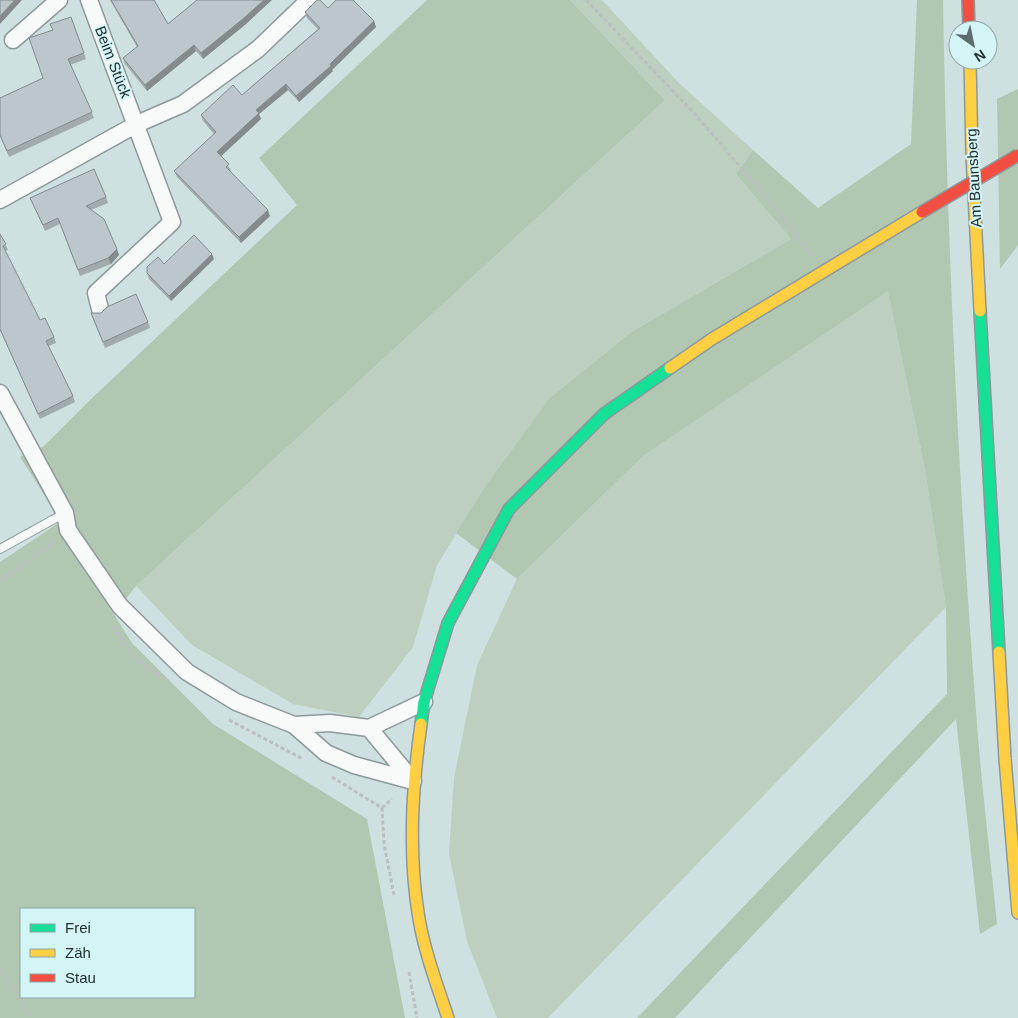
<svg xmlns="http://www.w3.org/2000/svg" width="1018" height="1018" font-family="Helvetica,sans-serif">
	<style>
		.green { fill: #bdd0bf }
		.forest { fill: #b1c7b1; fill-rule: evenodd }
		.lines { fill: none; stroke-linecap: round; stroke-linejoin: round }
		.lane-casing { stroke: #8c999a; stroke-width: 10 }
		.street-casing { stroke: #8c999a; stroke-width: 19 }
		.fast-casing { stroke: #8c999a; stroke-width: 14 }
		.slow-casing { stroke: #8c999a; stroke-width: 14 }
		.jam-casing { stroke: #8c999a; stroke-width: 14 }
		.path { stroke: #babfc0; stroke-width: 3; stroke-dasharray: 4 2.5; stroke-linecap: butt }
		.lane { stroke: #f8fafa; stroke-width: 8 }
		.street { stroke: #f8fafa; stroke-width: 16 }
		.fast { stroke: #16e098; stroke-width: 11 }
		.slow { stroke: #ffcf43; stroke-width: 11 }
		.jam { stroke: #f24e42; stroke-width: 11 }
		.jam-bridge-casing { stroke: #8c999a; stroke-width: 14; stroke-linecap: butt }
		.jam-bridge { stroke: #f24e42; stroke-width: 11 }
		.wall { fill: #a1abae }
		.shaded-wall { fill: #838b8d }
		.building { fill: #bbc7ca; stroke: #838b8d }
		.labels { text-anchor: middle; stroke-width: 4; stroke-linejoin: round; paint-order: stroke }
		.street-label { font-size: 15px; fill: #222e2f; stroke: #d4f5f6 }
	</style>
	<rect width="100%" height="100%" fill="#cfe0e1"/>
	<path class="green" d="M570,0H602L679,83L753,150L736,174L791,239L633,331L485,487L437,565L413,647L359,717L293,704L192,645L136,586L665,100Z
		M888,290L925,469L946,607L548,1018H497L467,941L449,854L454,778L477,665L517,579L643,456Z"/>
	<path class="forest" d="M427,0H570L665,100L136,586L120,606L83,555L20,457L44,446L89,401L297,205L259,158Z
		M917,0H943C947,237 958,475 976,711C981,782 990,853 997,924L980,934L956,719L675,1018H637L947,694L946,607L925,469L888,291L643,456L517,579L456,533L485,487L549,399L633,331L791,239L736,174L753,150L818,208L911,144Z
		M1018,89V245L1000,269L997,99Z
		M57,524L132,643L213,724L367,819L405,1018H0V562ZM21,909H194V997H21Z"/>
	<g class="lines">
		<defs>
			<path id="lane" d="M0,549L65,513"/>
			<path id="street" d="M89,0L172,222L96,293L100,309
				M13,40L59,0
				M0,200L137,124L183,104L258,49L309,0
				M0,393L65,513L68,530L120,606L187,672L236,702L294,725L326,753L354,765L413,781
				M294,725L330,723L369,728L413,781
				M369,728L424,702"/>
			<path id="fast" d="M980,311L999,652
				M421,724L424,702L448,623L509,509L604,414L670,368"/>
			<path id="slow" d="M970,60L972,156L980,311
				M670,368L712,339L922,212
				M999,652L1005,759L1018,913
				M421,724C412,789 408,854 419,919C425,953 437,985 448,1018"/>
			<path id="jam" d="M968,0L969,30"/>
		</defs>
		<use href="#lane" class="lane-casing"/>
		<use href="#street" class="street-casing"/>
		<use href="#fast" class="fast-casing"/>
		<use href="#slow" class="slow-casing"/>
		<use href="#jam" class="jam-casing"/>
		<path class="path" d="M586,0L694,113L774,206L812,256
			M0,581L56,540
			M112,626L137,660L169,681
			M229,720L303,759
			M332,777L382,808L384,844L394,895
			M382,808L392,799
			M0,969L32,1018
			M409,972L417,1018"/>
		<use href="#lane" class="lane"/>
		<use href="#street" class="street"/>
		<use href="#fast" class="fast"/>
		<use href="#slow" class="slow"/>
		<use href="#jam" class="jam"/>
		<defs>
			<path id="jam-bridge" d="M922,212L1018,155"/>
		</defs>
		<use href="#jam-bridge" class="jam-bridge-casing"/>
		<use href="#jam-bridge" class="jam-bridge"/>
	</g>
	<path class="wall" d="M110,0H154L168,24H246L203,59L196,51L147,91L125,64L123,58L137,47Z
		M328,8L374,21L376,27L332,70L333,71L299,102L288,90L259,114L261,119L221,156L231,170L230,171L270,216L241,243L177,177L174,171L214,134L203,121L201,115L242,95L318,29L307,18L305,12Z
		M71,17L86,59L70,65L94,118L9,157L0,136V98L43,78L52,30Z
		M106,197L108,203L91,210L117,249L119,255L111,264L80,276L60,224L45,231L30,198Z
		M0,234L8,250L5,251L40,320L54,337L56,343L48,346L73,396L75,402L40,419L0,330Z
		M214,259L171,301L149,279L147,273L164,264Z
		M101,313L148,322L150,328L105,348L93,319Z"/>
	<path class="shaded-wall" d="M15,0H22L0,24V16Z
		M264,0H272L246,24L203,59L201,53Z
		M374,21L376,27L332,70L333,71L299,102L296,96Z
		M194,45L196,51L147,91L145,85Z
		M286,84L288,90L259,114L261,119L219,158L217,152L256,110Z
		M268,210L270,216L241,243L239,237Z
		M117,249L119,255L111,264L108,258Z
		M212,254L214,259L171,301L169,296Z"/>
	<path class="building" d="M0,0H15L0,16Z
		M111,0H154L168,24L197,0H264L244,18L201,53L194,45L145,85L123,58L138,46Z
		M317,0H320L328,8L336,0H353L374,21L330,64L331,66L296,96L286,84L256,110L259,113L217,152L229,164L226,167L268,210L239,237L174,171L216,132L201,115L233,85L242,95L320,28L305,12Z
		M71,17L84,53L68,59L92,112L7,151L0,135V98L43,78L29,38L53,30L50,24Z
		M94,169L106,197L86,206L104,219L117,249L108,258L78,270L58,218L43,225L30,198Z
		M0,234L6,244L3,246L40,320L45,318L54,337L46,341L73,396L38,414L0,329Z
		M194,235L212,254L169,296L147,273V267L158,257L164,264Z
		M136,294L148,322L103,342L91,313H101L107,307Z"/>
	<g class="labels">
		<g class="street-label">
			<text transform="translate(113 62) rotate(69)" y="5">Beim Stück</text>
			<text transform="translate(974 178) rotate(-93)" y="5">Am Baunsberg</text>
		</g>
	</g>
	<rect x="20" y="908" width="175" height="90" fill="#d4f5f6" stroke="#8da5a6"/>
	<rect x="30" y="924" width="25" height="8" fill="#16e098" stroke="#8da5a6"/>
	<text x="65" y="933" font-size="15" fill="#222e2f">Frei</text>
	<rect x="30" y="949" width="25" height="8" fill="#ffcf43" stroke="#8da5a6"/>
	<text x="65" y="958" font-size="15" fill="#222e2f">Zäh</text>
	<rect x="30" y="974" width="25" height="8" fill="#f24e42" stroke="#8da5a6"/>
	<text x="65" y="983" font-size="15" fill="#222e2f">Stau</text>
	<g transform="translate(973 45) rotate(147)"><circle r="24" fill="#d4f5f6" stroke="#8da5a6"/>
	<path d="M0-4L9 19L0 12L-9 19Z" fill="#5f6c6d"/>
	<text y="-8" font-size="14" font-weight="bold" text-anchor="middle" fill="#222e2f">N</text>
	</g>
</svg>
